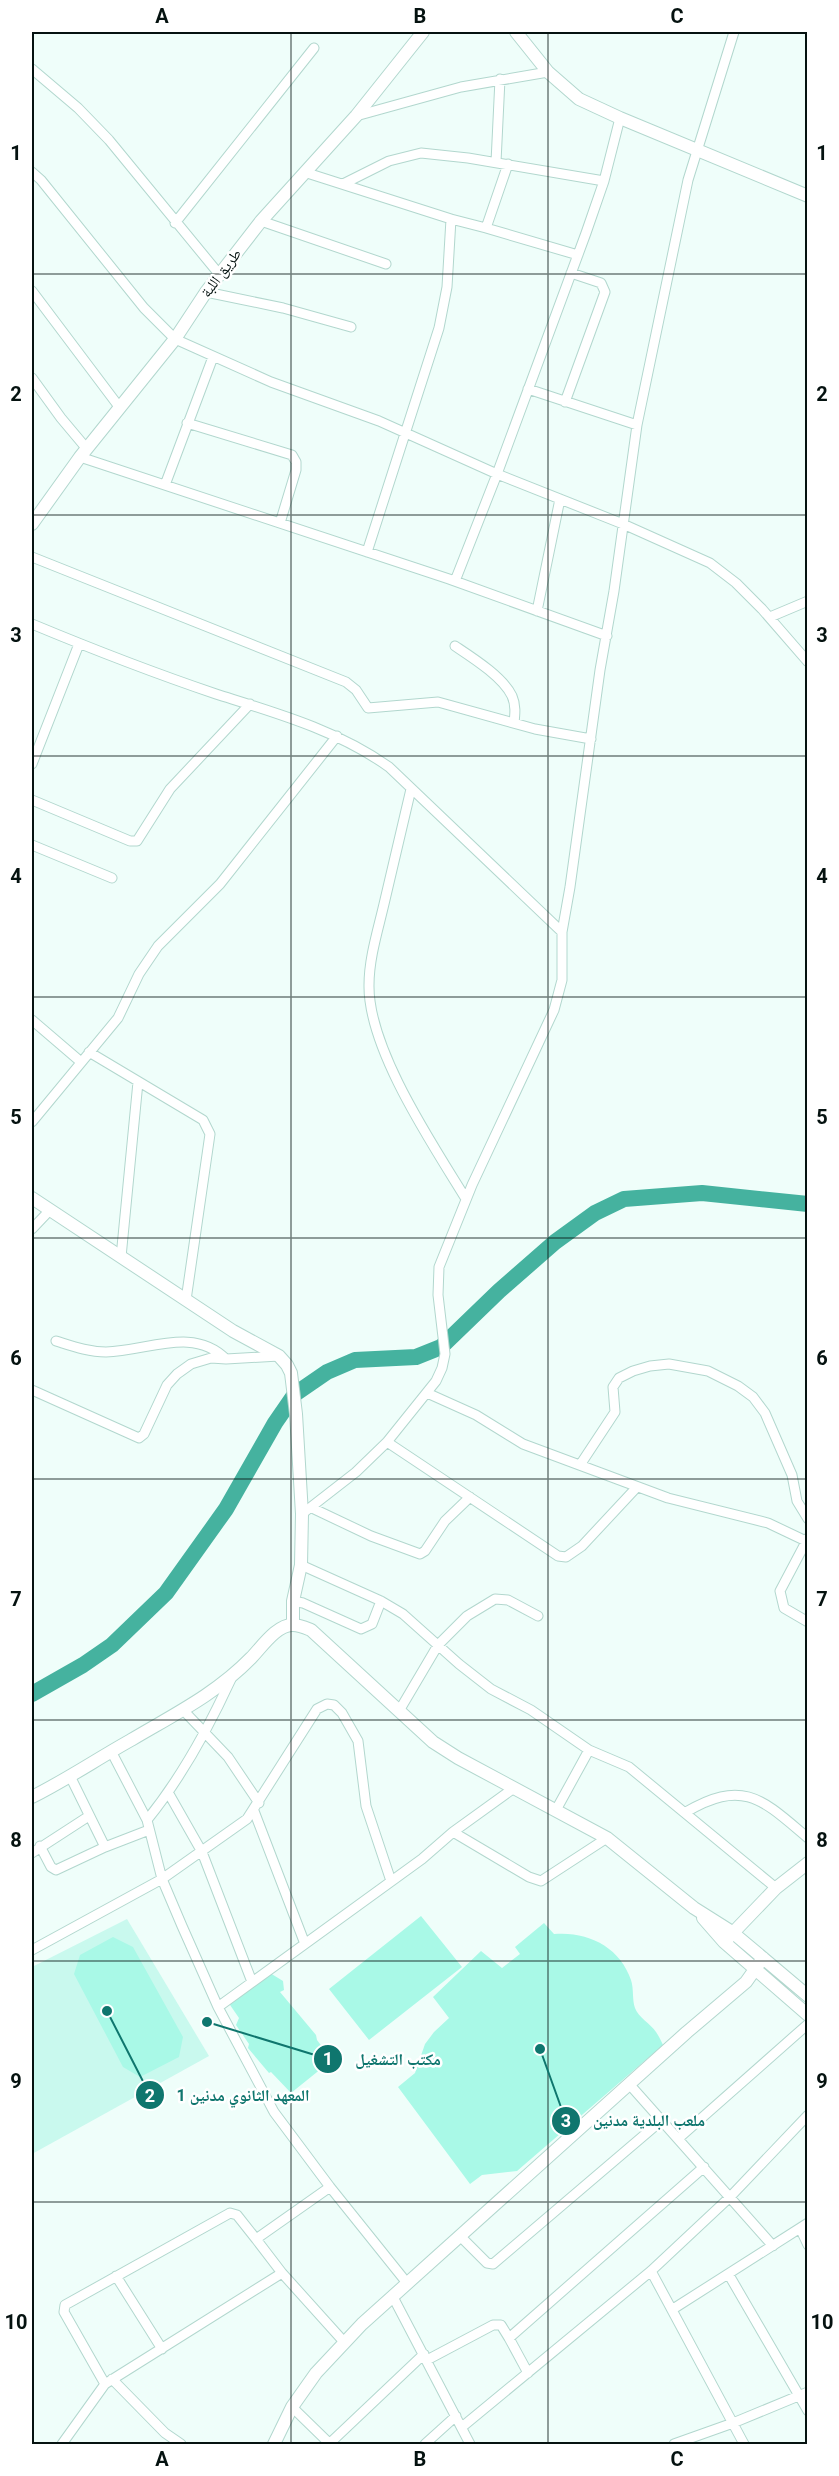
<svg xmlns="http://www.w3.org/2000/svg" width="839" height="2476" font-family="Roboto,'Noto Naskh Arabic',sans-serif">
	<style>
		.built { fill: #c9f9ee }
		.garden { fill: #a9f9e7 }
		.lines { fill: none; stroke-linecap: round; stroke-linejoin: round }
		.river { stroke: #45b29f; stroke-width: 16 }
		.street-casing { stroke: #b2d7ce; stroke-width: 11 }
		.secondary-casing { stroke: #b2d7ce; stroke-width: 14 }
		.street { stroke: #fff; stroke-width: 9 }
		.secondary { stroke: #fff; stroke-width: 12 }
		.grid { fill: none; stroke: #051210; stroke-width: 1.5; stroke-opacity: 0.55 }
		.labels { text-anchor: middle; stroke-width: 5; stroke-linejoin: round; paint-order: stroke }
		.street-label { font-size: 15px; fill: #051210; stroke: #fff }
		.leader { fill: none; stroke: #0f766e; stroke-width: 2 }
		.callout-dot { fill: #0f766e; stroke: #fff; stroke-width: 2 }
		.mark-label { font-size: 18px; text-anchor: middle; font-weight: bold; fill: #fff }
		.callout-label { font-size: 16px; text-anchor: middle; font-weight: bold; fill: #0f766e; stroke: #fff; stroke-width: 5; stroke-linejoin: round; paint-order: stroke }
		.neatline { fill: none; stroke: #051210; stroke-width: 2 }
		.grid-label { font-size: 20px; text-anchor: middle; font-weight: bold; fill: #051210 }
	</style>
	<rect width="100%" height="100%" fill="#effefa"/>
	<path class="built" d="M127,1919L209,2056L32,2154V1967Z"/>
	<path class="garden" d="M421,1916L462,1967L369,2040L329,1989Z
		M544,1923L554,1934C588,1931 620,1947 631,1980C634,1989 632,2000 635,2008C638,2017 651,2024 656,2032C659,2036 661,2041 663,2045L517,2171L482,2175L470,2184L398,2087L415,2073L425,2044L434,2032L449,2018L433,1997L481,1951L502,1968L520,1954L515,1947Z
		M113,1937L133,1947L183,2037L179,2057L140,2077L123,2067L74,1974L80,1955Z
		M270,1973L283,1981L284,1990L280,1992L316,2035L317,2040L332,2060L291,2093L271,2072L269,2073L248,2048L249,2044L236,2025L239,2018L228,2002Z"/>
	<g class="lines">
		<path class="river" d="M32,1694L83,1665L112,1645L166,1593L226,1509L275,1423L295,1394L327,1372L355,1360L416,1357L441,1347L499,1291L555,1242L595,1213L624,1199L702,1193L808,1204"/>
		<defs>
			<path id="street" d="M32,69L78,108L109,140L219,274
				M356,116L461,87L548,72
				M496,162L500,79
				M32,172L41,180L144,308L175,339L271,382L379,421L497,474L623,524L710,563L736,583L762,609L808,662
				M304,172L451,219L447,287L439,328L367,552
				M343,184L389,161L421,153L468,158L604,181
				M451,219L486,228L508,164
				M261,221L386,264
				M175,223L314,48
				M486,228L578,255
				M32,291L120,408
				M206,292L283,308L351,327
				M32,378L61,418L87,449
				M528,389L637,425
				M565,402L605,292L601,283L571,273
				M187,423L292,455L296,462V470L280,523
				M80,457L449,579L607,636
				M165,485L213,357
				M32,557L346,682L356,690L368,708L438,702L535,729L591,739
				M455,581L497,474L586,233L604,181L620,118
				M537,611L560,499
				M770,617L808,601
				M32,624C92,649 154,673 216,694C276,713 337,730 389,767L562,932
				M455,646C473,658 503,677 512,696C516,705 515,714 514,723
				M32,764L79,644
				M411,789C402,827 393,866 384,904C378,930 369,958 369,985C368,1049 433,1145 466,1199
				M32,800L130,841H137L170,789L250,704
				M32,845L112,878
				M32,1020L81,1062
				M89,1052L203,1120L210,1134L186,1300
				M32,1122L118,1018L139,974L158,946L220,884L337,736
				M32,1229L50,1210
				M121,1257L138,1082
				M56,1341C72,1346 88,1352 106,1352C148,1351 193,1326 226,1359
				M32,1390L139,1438L144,1434L167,1385L177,1374L191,1364L211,1358L226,1359L279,1356
				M427,1393L476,1415L523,1444L668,1498L768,1523L808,1542
				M387,1442L558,1556L566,1557L582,1546L637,1487
				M580,1465L615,1412L613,1387L619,1378L633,1371L650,1366L669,1364L708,1371L738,1386L753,1397L765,1413L792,1475L797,1501L808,1519
				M312,1508L371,1536L420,1554L425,1551L445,1521L470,1497
				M302,1514L356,1472L387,1442L436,1381L442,1368L445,1354L438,1295L439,1267L472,1185L554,1010L562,980V932L570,887L600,670L614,591L637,425L688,180L734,32
				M808,1538L780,1591L784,1608L808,1622
				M301,1565L381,1601L403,1614L459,1664L491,1689L531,1710L589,1750L629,1767L776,1888
				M293,1601L303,1603L361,1629L372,1624L381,1601
				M184,1711L228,1757L259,1803
				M399,1711L438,1645L467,1616L495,1599L508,1600L538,1616
				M111,1751L147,1820L162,1879L182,1926L218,2007L265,2095L274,2112L330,2187L407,2283
				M71,1778L105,1847
				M169,1794L202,1852L252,1982
				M556,1810L589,1750
				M254,1811L305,1944
				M686,1812C744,1778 763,1800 808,1838
				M147,1820C182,1777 208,1729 231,1679
				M453,1832L529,1877L541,1881L607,1838
				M40,1846L51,1867L56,1870L105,1847L149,1830
				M32,1853L89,1816
				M32,1950L162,1879L247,1819L317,1709L327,1704L334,1705L342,1713L358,1741L366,1806L391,1881
				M218,2007L422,1859L453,1832L514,1788
				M630,2085L773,2246
				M679,2138L808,2024
				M800,2228L808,2245
				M461,2237L487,2263L493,2264L662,2120
				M651,2271L744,2444
				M282,2273L256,2239L330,2187
				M729,2275L808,2411
				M116,2276L162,2349
				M393,2297L470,2444
				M673,2309L808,2223
				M427,2360L493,2325H501L509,2338
				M528,2373L509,2338L704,2167
				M112,2379L165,2433L181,2444
				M105,2384L64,2312L65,2305L230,2213L237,2215L256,2239
				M292,2407L330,2444
				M462,2427L651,2271L730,2197L808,2115
				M62,2444L105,2384L282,2273L345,2343
				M329,2444L424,2354
				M425,2444L456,2416
				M674,2444L733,2423L808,2392"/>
			<path id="secondary" d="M516,32L548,72L579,99L620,118L808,196
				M32,524L80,457L175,339L206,292L261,221L356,116L423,32
				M32,1198L233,1331L279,1356L287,1365L291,1373L296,1414L302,1514L301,1565L293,1601V1625
				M32,1797C66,1780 97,1759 131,1740C173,1715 216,1694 251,1658C261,1648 277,1624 293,1625C299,1625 306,1628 311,1630L433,1742L458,1758L607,1838L694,1908L732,1932L808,1996
				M703,1918L724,1942L808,2015
				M728,1938L776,1888L808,1863
				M274,2444L292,2407L316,2373L362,2324L687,2032L746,1982L763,1958"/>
		</defs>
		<use href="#street" class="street-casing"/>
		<use href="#secondary" class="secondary-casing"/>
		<use href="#street" class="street"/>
		<use href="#secondary" class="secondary"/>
	</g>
	<path class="grid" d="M291,32V2444M548,32V2444M32,274H808M32,515H808M32,756H808M32,997H808M32,1238H808M32,1479H808M32,1720H808M32,1961H808M32,2202H808"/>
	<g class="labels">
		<g class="street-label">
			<text transform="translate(221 273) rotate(-53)" y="5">طريق اللبة</text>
		</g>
	</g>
	<path class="leader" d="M207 2022L328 2059M107 2011L150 2095M540 2049L566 2121"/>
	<g class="callout-dot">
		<circle cx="207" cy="2022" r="6"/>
		<circle cx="107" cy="2011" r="6"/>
		<circle cx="540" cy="2049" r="6"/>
		<circle cx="328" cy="2059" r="15"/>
		<circle cx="150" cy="2095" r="15"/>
		<circle cx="566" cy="2121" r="15"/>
	</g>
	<g class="mark-label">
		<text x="328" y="2065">1</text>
		<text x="150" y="2102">2</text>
		<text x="566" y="2127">3</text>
	</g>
	<g class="callout-label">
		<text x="398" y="2065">مكتب التشغيل</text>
		<text x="243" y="2101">المعهد الثانوي مدنين 1</text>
		<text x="649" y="2126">ملعب البلدية مدنين</text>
	</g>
	<rect width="839" height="2476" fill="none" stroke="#ffffff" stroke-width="66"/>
	<rect x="33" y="33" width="773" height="2410" class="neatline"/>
	<g class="grid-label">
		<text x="162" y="23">A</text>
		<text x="420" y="23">B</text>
		<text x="677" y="23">C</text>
		<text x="16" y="160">1</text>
		<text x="822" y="160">1</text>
		<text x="16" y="401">2</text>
		<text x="822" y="401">2</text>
		<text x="16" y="642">3</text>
		<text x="822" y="642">3</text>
		<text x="16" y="883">4</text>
		<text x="822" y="883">4</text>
		<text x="16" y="1124">5</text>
		<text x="822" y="1124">5</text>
		<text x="16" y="1365">6</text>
		<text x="822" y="1365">6</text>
		<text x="16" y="1606">7</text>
		<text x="822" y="1606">7</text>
		<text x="16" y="1847">8</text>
		<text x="822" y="1847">8</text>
		<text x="16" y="2088">9</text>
		<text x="822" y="2088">9</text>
		<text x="16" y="2329">10</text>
		<text x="822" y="2329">10</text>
		<text x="162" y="2466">A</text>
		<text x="420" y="2466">B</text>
		<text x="677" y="2466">C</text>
	</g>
</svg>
